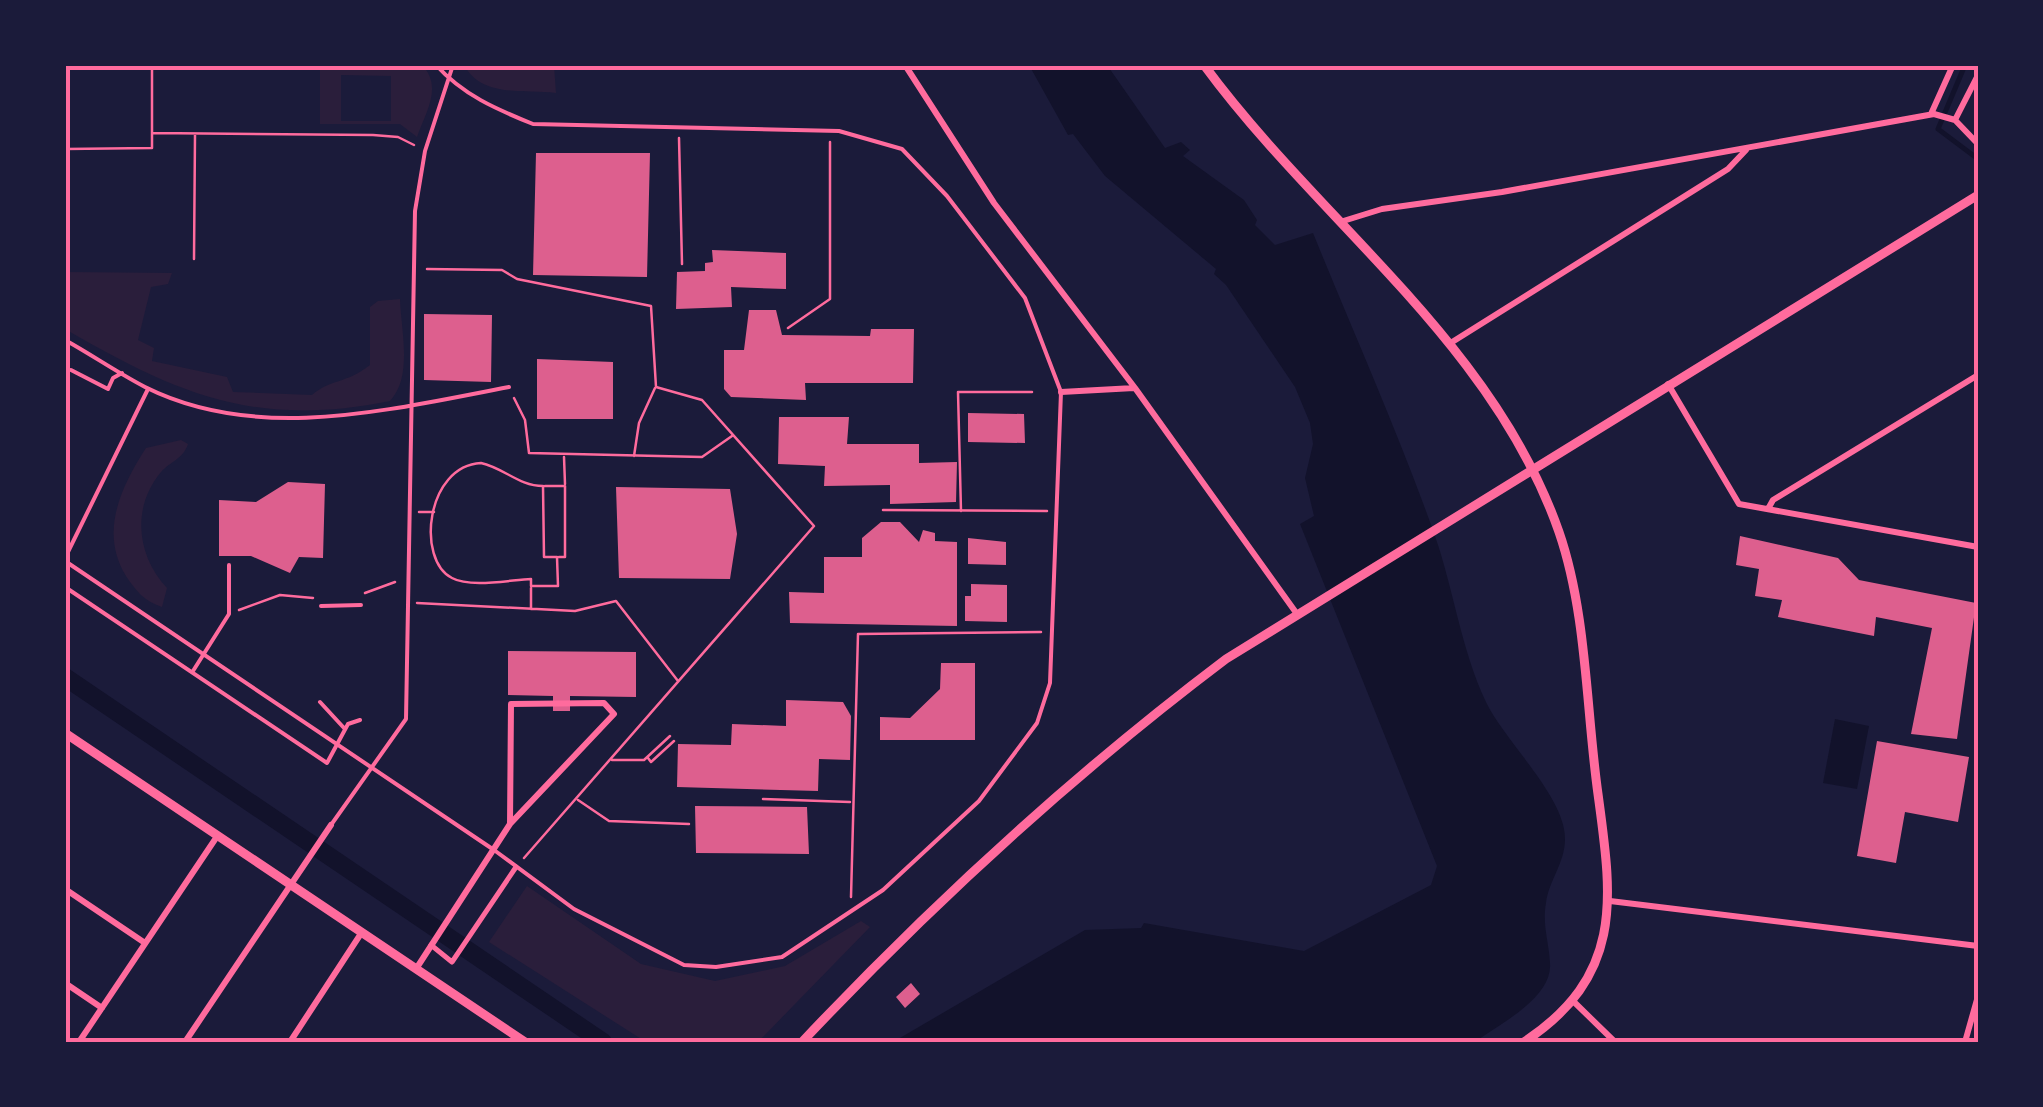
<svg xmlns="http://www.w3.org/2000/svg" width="2043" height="1107" font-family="'IBM Plex Sans',sans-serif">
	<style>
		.green { fill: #2a1e3b; fill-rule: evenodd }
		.water { fill: #12122b }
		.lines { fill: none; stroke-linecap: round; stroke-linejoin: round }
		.stream { stroke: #12122b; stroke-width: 5 }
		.canal { stroke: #12122b; stroke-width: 18 }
		.building { fill: #dd5f8e }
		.path { stroke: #ff6b9d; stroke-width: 2.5 }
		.service { stroke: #ff6b9d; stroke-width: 4 }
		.pedestrian { stroke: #ff6b9d; stroke-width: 5 }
		.minor { stroke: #ff6b9d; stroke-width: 6 }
		.tertiary { stroke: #ff6b9d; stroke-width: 9 }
		.neatline { fill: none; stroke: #ff6b9d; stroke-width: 4 }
	</style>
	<rect width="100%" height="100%" fill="#1b1b3a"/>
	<path class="green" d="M320,65H422C443,87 426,111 417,137L400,124H320ZM341,75L391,76V121H341Z
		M464,65H554L556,93C523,89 482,98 464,65Z
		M65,272L172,273L168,284L151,287L138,340L154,348L152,361L227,377L233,392L312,395C330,379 346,384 370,365V307L378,301L400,299C401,330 413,377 390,401C256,428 179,395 65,329Z
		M181,440L188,444C183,459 171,461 161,472C131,508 137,556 167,588L162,607C144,601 136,591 126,576C99,532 121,487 146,448Z
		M527,886L641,964L715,981L785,966L861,921L870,927L758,1042H646L489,942Z"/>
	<path class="water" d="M1029,65H1107L1165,148L1181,142L1190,150L1183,156L1244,200L1257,220L1255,225L1275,245L1313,233C1354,334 1399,434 1435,536C1454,591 1461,649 1486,702C1504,740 1566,798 1565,839C1565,863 1549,880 1546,903C1542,925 1549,942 1550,963C1553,998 1499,1024 1475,1042H893L1085,930L1141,928L1144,923L1304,951L1431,885L1437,866L1300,524L1314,516L1305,478L1313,444L1310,423L1295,387L1226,285L1214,274L1216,269L1105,176L1073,134L1068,135Z
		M1835,719L1869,726L1857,789L1823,783Z"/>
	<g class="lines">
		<path class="stream" d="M1965,65L1938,129L1978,159
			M1978,898V953
			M1976,1042L1978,1037"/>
		<path class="canal" d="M65,677L603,1042"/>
	</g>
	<path class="building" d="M536,153H650L647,277L533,275Z
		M712,250L786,253V289L731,287L732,307L676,309L677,272L705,271V263L713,262Z
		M749,310H776L782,335L870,336L871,329H914L913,383H805L806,400L731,397L724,389V350H744Z
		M424,314L492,315L491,382L424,380Z
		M537,359L613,362V419H537Z
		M968,413L1024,414L1025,443L968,442Z
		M779,417H849L847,444H919V463L957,462L956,502L890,504V485L824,486L825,466L778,464Z
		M288,482L325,484L323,558L299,557L290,573L251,556H219V500L256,502Z
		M616,487L730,489L737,534L730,579L619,578Z
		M881,522H900L919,542L923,530L935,533V541L957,542V626L790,623L789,592L824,593V557H862V538Z
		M1740,536L1838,558L1859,580L1976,603L1957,739L1911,734L1932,628L1876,617L1874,636L1778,617L1782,600L1755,596L1759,569L1736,565Z
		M968,538L1006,542V565L968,564Z
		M971,584L1007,585V622L965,621V596H971Z
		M508,651L636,652V697L570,696V711H553V696L508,695Z
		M941,663H975V740H880V717L910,718L940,689Z
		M786,700L843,702L851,716L850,760L819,759L818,791L677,787L678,744L731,745L732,724L786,726Z
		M1877,741L1969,757L1958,822L1905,812L1896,863L1857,856Z
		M695,806L807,807L809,854L696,853Z
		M911,983L920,994L905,1008L896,997Z"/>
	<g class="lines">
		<path class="path" d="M152,133L373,135L398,137L414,145
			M679,138L682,264
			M65,149L152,148V65
			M194,259L195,135
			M427,269L502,270L517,279L651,306L656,387L702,400L814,526L524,858
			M788,328L830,299V142
			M514,398L525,420L529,453L702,457L732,436
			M634,456L639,423L655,388
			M564,457L565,484
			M481,463C504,468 519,486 543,486L544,557H557L558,586H531V579C510,580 470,588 452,578C416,560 426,466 481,463Z
			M545,486H565V557H559
			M883,510L1047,511
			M961,511L958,392H1032
			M419,512H434
			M365,593L395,582
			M417,603L575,611L616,601L678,681
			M531,609V588
			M239,610L280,595L313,598
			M648,758L651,762L674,741
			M612,760H644L670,736
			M763,799L850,802
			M578,800L609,821L689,824
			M851,897L858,634L1041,632"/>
		<path class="service" d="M65,340C92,355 118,373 145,387C259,444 391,409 509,387
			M71,370L108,389L113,378L122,373
			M65,558L148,389
			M65,561L494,850L574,909L684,965L716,967L782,957L883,890L979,801L1037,723L1050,683L1061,392L1025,298L947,196L902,149L839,131L533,124C496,109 463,95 436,65
			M65,587L327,763L348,724L360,720
			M321,606L361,605
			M193,671L229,614V565
			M320,702L344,728
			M331,825L406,719L415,211L425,151L453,65"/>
		<path class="pedestrian" d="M431,945L452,962L516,867"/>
		<path class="minor" d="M905,65L994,203L1135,388L1297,614
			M1931,114L1953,65
			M1955,120L1978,75
			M1340,222L1382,209L1502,192L1934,114L1955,120L1978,144
			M1449,344L1728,169L1746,150
			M1668,384L1739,504L1978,547
			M1061,392L1134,388
			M1768,509L1773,500L1978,375
			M65,889L145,943
			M1610,901L1978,946
			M416,969L510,824L614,714L604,703L511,704L510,824
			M65,983L102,1008
			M1572,1000L1615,1042
			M79,1042L218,835
			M185,1042L331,825
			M290,1042L362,932
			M1965,1042L1978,996"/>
		<path class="tertiary" d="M1204,65C1320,223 1493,342 1559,532C1587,613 1586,709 1598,794C1612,898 1625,975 1524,1042
			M65,733L525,1042
			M802,1042C932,904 1075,773 1226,659L1978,195"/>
	</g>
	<rect width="2043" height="1107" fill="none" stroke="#1b1b3a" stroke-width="135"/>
	<rect x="68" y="68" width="1908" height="972" class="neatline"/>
</svg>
